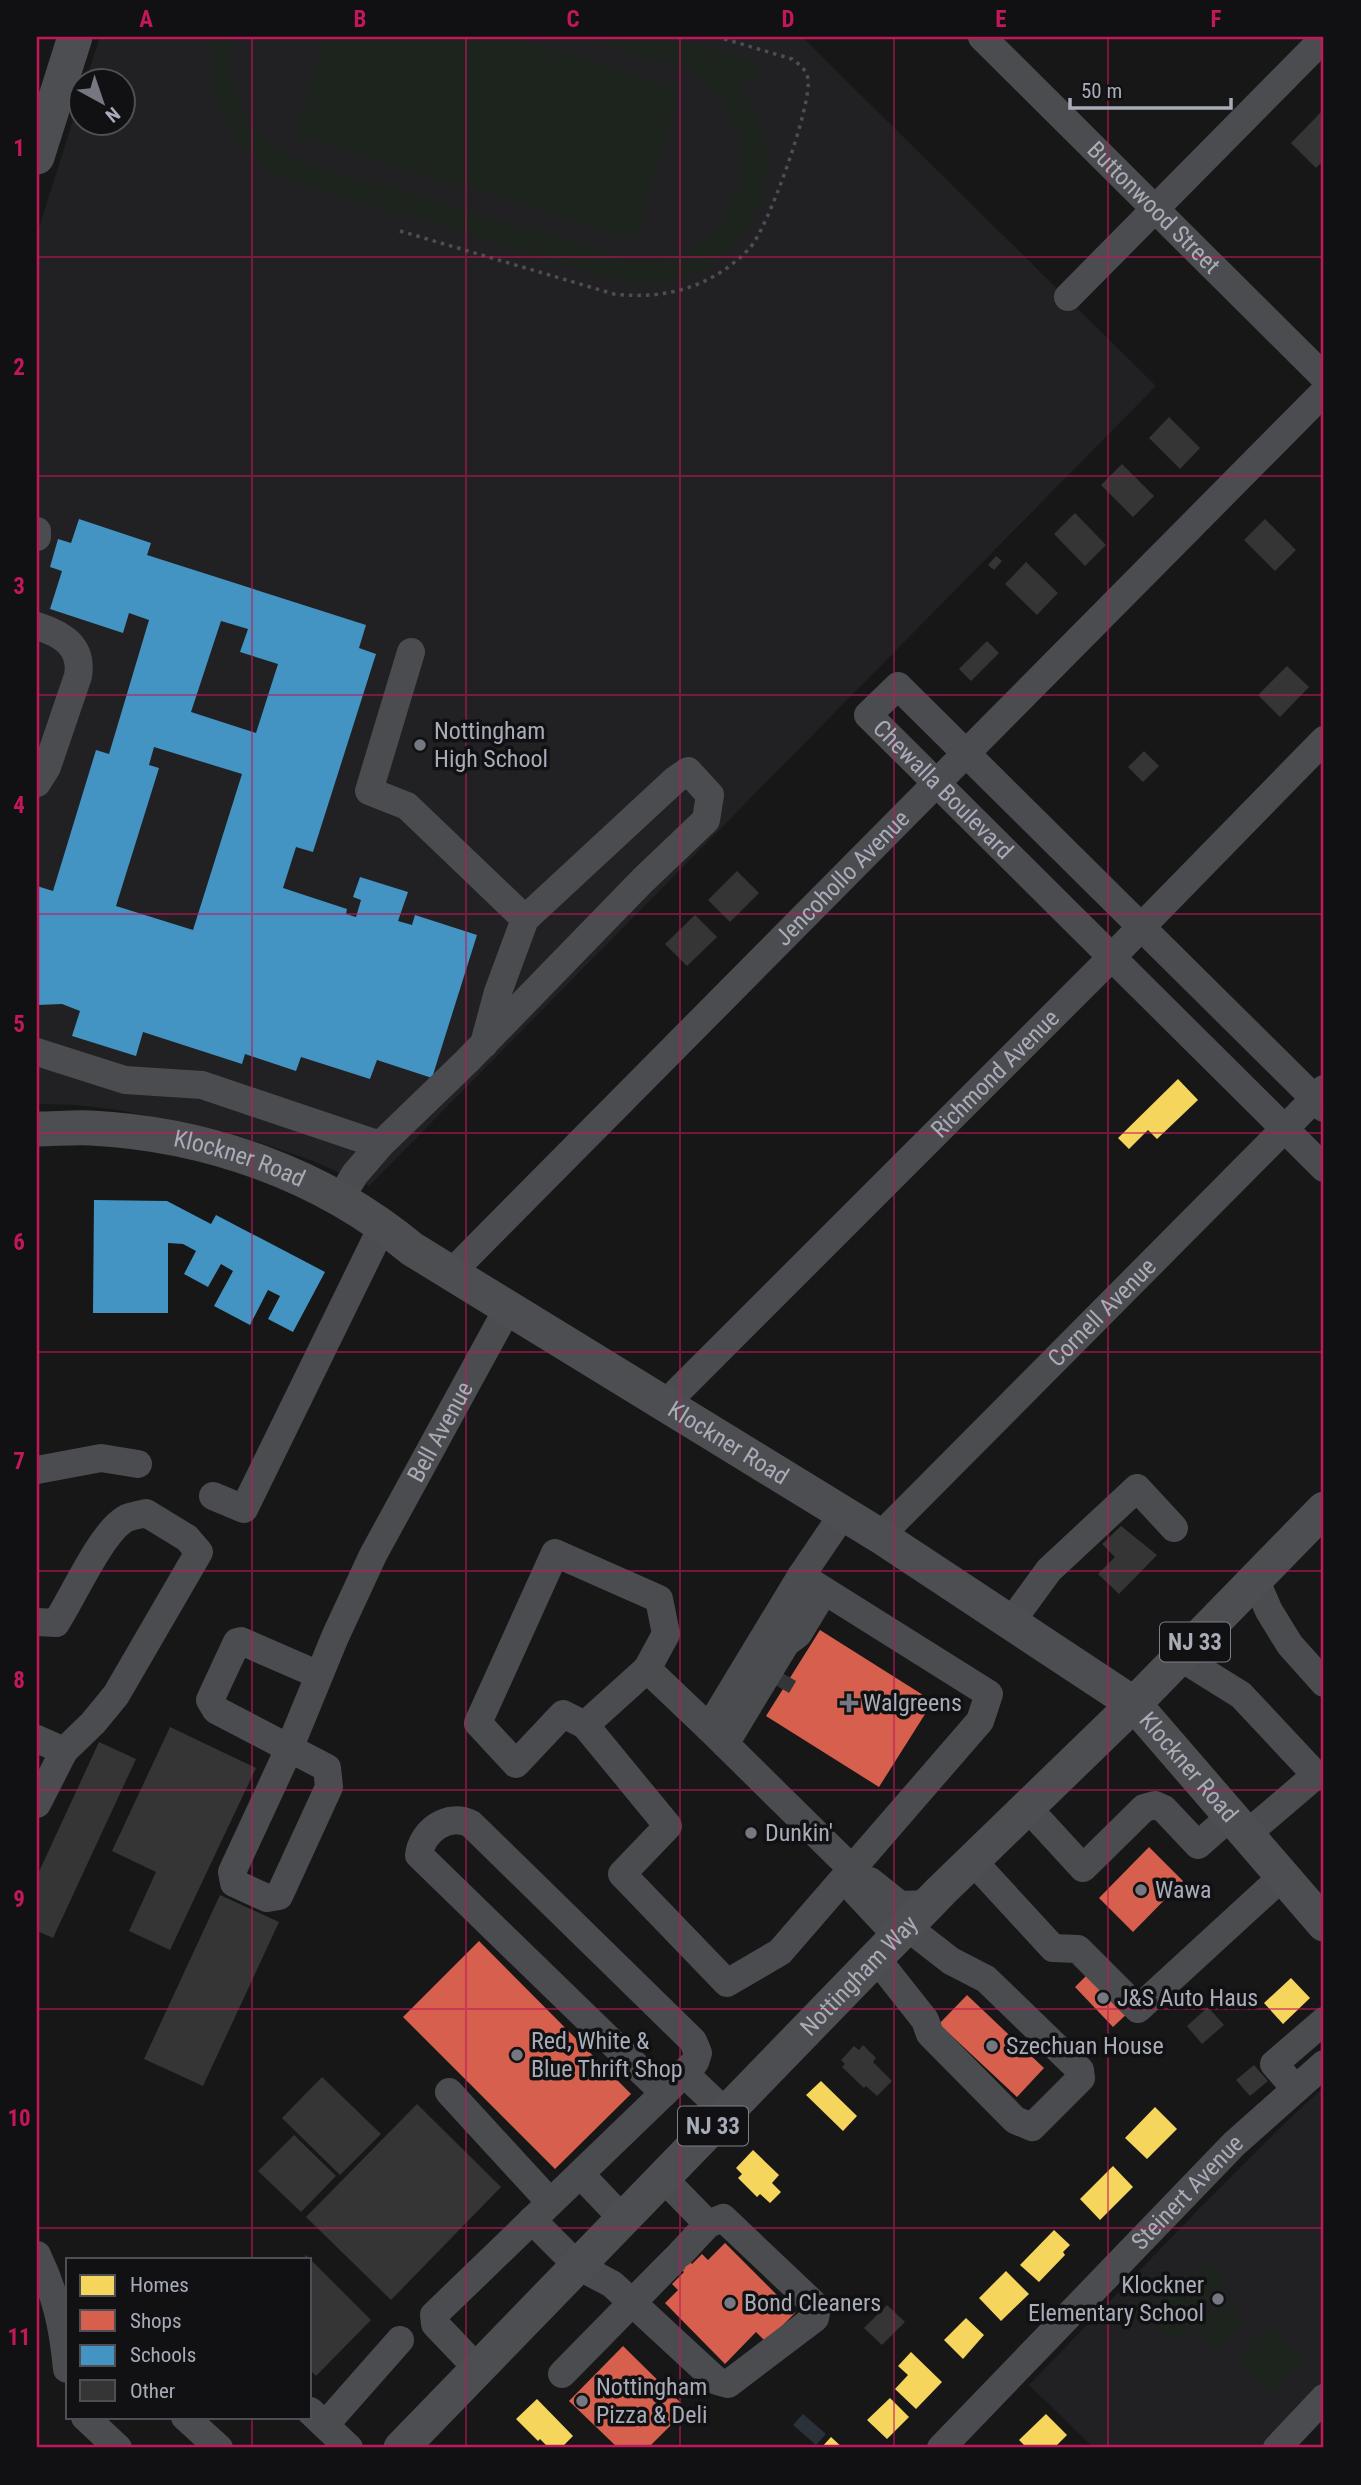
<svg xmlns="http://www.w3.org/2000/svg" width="1361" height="2485" font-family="'Roboto Condensed',sans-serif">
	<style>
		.built { fill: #212123 }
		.green { fill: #1d241e }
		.water { fill: #2a3139 }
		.homes { fill: #f6d55c }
		.shops { fill: #d6604d }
		.schools { fill: #4393c3; fill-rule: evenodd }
		.building { fill: #353536 }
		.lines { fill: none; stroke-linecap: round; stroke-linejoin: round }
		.minor-tunnel { stroke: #343537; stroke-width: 28; stroke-dasharray: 28 14; stroke-linecap: butt }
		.path { stroke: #4d4e52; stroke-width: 3.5; stroke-dasharray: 3.5 5; stroke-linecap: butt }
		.minor { stroke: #4b4c50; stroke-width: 28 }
		.major { stroke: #4d4e52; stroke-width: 35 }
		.grid { fill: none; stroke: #c2185b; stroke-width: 2; stroke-opacity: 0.55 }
		.poi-dot { fill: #757880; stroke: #111113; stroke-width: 2.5 }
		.labels { text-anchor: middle; stroke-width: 7; stroke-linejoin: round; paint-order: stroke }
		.shield { fill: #111113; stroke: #7b7e86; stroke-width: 2 }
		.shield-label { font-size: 23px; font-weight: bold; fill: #a8acb8 }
		.street-label { font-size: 24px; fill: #a8acb8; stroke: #111113 }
		.poi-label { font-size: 24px; fill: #a8acb8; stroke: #111113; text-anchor: start }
		.neatline { fill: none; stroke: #c2185b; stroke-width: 2.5 }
		.grid-label { font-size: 23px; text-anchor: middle; font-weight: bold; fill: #c2185b }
	</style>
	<rect width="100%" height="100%" fill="#171717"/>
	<path class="built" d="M100,37H802L1156,386L369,1186L313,1161L228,1132L118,1110L77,1105L37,1104V234L80,98V122H122V80H86Z
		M1324,2087V2388L1267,2448H1094L1029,2385L1196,2212L1286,2122Z"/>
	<path class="green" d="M211,37H236C223,64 239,119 263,138C274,147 289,153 301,161L639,262L688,252L717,228L739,186L742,137L720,100L692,70L580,37H668L763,64L755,84L735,80L759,117L769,162L761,202L747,230L723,255L701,272L665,283L629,282L605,276L278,176L247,154L214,102Z
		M326,37H509L680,89L636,239L296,136Z
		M1208,2260L1225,2279L1199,2305L1205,2312L1172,2342L1140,2306L1173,2276L1180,2283Z
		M1225,2301L1245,2325L1215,2350L1196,2327Z
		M1269,2324L1303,2360L1268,2392L1236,2356Z"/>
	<path class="water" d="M803,2414L826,2434L816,2445L793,2425Z"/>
	<path class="homes" d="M1178,1079L1198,1100L1157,1139L1148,1130L1129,1149L1118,1138Z
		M1291,1978L1310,1998L1283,2024L1264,2003Z
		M821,2081L857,2116L843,2131L806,2095Z
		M1155,2107L1177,2129L1147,2159L1125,2138Z
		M753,2150L779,2175L772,2183L781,2192L770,2203L760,2194L757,2197L738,2178L742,2174L736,2168Z
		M1113,2166L1133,2187L1100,2220L1080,2199Z
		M1054,2230L1070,2245L1063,2252L1065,2255L1039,2282L1020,2265Z
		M1006,2271L1029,2294L1001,2321L979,2298Z
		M966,2318L984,2335L963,2359L944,2340Z
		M911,2352L942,2382L916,2409L895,2389L908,2375L898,2366Z
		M890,2398L909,2417L887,2439L867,2420Z
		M537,2399L573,2436L561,2448H549L540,2439L538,2441L516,2419Z
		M1046,2414L1067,2435L1054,2448H1027L1019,2440Z
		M831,2437L843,2448H821Z"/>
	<path class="shops" d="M820,1630L923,1695L927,1711L879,1787L766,1716Z
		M1149,1847L1183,1881L1133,1932L1099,1898Z
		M479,1941L631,2094L555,2169L403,2017Z
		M1092,1970L1131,2010L1113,2027L1075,1987Z
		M967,1995L1044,2068L1017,2097L939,2024Z
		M672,2243L692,2264L702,2254L708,2260L725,2243L795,2313L766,2342L756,2332L725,2364L665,2303L678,2290L672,2284L684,2272L664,2251Z
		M623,2346L687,2409L648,2448H618L569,2401Z"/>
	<path class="schools" d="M79,519L151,543L147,555L366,625L359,648L376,654L313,852L296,847L283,888L347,909L346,914L356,917L361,900L353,897L360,877L408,892L398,921L412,925L415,915L477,935L432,1078L377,1060L370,1079L301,1057L296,1071L245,1054L242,1064L143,1032L136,1056L72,1036L80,1011L62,1004L37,1005V886L53,891L96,750L109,754L149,620L129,613L123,633L50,609L62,571L50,567L58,539L71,543ZM221,621L248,629L240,652L278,664L256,733L191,712ZM154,747L242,774L193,930L116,906L159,768L149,765Z
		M94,1200L167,1201L211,1224L216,1215L325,1272L293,1332L268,1319L280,1296L268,1290L250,1325L214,1306L233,1271L221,1264L208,1287L184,1274L196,1251L183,1244L168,1243V1313H93Z"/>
	<path class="building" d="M1324,109V160L1316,168L1291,143Z
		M1169,417L1200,448L1180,469L1149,438Z
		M1122,464L1154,496L1133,517L1101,485Z
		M1075,513L1106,545L1085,566L1054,534Z
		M1265,519L1296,550L1275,571L1244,540Z
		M996,556L1002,561L994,570L988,565Z
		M1026,562L1058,593L1037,615L1005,584Z
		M987,641L999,653L971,681L959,669Z
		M1287,666L1309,687L1280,717L1258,695Z
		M1144,751L1159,766L1143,782L1128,767Z
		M737,871L759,893L730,922L708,900Z
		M695,915L717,937L687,966L665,944Z
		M1121,1526L1157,1555L1119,1594L1098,1574L1115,1557L1102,1544Z
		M170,1727L256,1768L170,1950L129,1931L156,1872L112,1851Z
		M99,1742L136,1759L53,1938L37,1931V1876Z
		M220,1895L279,1922L203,2086L144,2059Z
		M1208,2007L1224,2025L1202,2044L1187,2026Z
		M863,2045L876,2058L873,2062L892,2081L877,2096L866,2086L864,2088L842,2067L845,2064L841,2060L854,2046L859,2050Z
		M1254,2065L1268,2081L1250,2096L1236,2080Z
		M322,2077L381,2134L340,2175L282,2118Z
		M417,2104L501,2187L391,2300L306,2217Z
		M294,2135L336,2176L301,2212L258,2171Z
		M306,2255L371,2320L316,2376L310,2370V2259H303Z
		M887,2305L905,2322L882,2345L864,2328Z"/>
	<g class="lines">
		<path class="minor-tunnel" d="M777,1686L784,1674"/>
		<path class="path" d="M400,231L614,294C666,300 712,287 749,249C768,229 812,105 808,79C806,69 800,65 792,59L718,37"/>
		<g class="minor">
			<path id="s1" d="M982,37L1324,377"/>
			<path d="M1068,297L1324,38"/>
			<path d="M37,531V537"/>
			<path d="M37,626C62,634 83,646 78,676L47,767L37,783"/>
			<path d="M411,652L369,791L407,806L525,919"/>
			<path d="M37,1052L125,1080L202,1085L380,1145"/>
			<path id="s2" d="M1324,1108L898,686L868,715L1324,1168"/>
			<path d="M340,1199L355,1174L380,1145L467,1061L643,880L706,820L710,795L688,771L675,780L525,919L498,992L484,1044"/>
			<path id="s3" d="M451,1273L1324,392"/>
			<path id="s4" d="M665,1404L1112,957L1324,740"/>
			<path d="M37,1470L101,1458L138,1464"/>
			<path d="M213,1496L244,1509L383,1225"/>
			<path id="s5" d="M880,1536L1324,1089"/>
			<path d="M1255,1579L1269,1611L1290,1645L1324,1683"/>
			<path d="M37,1622L56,1623C73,1597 101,1533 125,1519C130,1516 139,1515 146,1513L187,1538L199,1552L116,1695L93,1723L64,1751"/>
			<path d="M1011,1622L1049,1570L1137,1488L1174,1528"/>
			<path d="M1180,1657L1241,1695L1316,1775L1247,1834"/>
			<path d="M647,1669L585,1725L668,1826L622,1874L727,1983L780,1952L980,1721L989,1694L801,1576"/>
			<path id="s6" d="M319,1675L241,1641L237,1642L210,1700L216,1710L327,1768L329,1787L279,1896L267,1898L234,1883L232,1872L289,1749L335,1637L373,1555L508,1308"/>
			<path d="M585,1725L563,1714L516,1764L478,1723L555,1553L659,1599L666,1634L647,1669L709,1728L801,1576L843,1514"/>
			<path d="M709,1728L852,1869L858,1878L856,1892L897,1936"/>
			<path d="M37,1739L64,1751L37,1804"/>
			<path d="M725,1744L786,1643L798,1634L824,1591"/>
			<path d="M1027,1807L1083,1868L1144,1808L1155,1805L1164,1809L1198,1845L1231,1816"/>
			<path d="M972,1860L1053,1948L1078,1949L1138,2009L1283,1876"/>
			<path d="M858,1878L870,1881L900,1905L928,1904"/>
			<path d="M876,1958L925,2020L930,2034L1015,2120L1032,2127L1081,2078L1080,2070L986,1979L951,1961L906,1926"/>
			<path d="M684,2073L664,2093L419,1855C422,1831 448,1812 471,1824L693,2041L698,2053L695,2062L684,2073L726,2113"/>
			<path d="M1296,2089L1274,2064L1324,2021"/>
			<path d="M449,2092L550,2202"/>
			<path d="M580,2174L623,2219"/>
			<path d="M663,2178L708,2224L681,2253"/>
			<path d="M532,2220L578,2266L612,2284L717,2381L728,2384L815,2318L817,2307L723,2218L708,2224"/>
			<path d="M37,2255C56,2295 63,2326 67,2369"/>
			<path d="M478,2369L435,2324L434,2315L664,2093"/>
			<path d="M562,2374L673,2261"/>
			<path d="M310,2411L349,2448"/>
			<path d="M85,2417L118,2448"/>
			<path d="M185,2417L219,2448"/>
			<path d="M325,2425L400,2340"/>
			<path id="s7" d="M941,2448L1234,2144L1324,2064"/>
			<path d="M1277,2448L1324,2398"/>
		</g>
		<g class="major">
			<path d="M37,157L75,37"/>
			<path id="s8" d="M37,1129C55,1129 73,1127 91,1128C207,1134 322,1174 412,1249L880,1536L1134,1704L1324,1924"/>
			<path id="s9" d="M401,2448L941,1891L1134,1704L1324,1509"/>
		</g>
	</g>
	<path class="grid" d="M252,37V2259M466,37V2448M680,37V2448M894,37V2448M1108,37V2448M37,257H1324M37,476H1324M37,695H1324M37,914H1324M37,1133H1324M37,1352H1324M37,1571H1324M37,1790H1324M37,2009H1324M37,2228H1324M252,2417V2448"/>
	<g class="poi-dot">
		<circle cx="420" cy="745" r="7"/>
		<path d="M845.5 1692.5h7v7h7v7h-7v7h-7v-7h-7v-7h7z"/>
		<circle cx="751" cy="1833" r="7"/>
		<circle cx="1141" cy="1890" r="7"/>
		<circle cx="1103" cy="1998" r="7"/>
		<circle cx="992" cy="2046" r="7"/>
		<circle cx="517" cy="2055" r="7"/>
		<circle cx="1218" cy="2299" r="7"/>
		<circle cx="730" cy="2303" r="7"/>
		<circle cx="582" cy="2401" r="7"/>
	</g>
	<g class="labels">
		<g class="shield">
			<rect x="1160" y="1622.5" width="70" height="39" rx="5"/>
			<rect x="678" y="2106.5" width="70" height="39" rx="5"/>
		</g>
		<g class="shield-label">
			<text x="1195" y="1650">NJ 33</text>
			<text x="713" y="2134">NJ 33</text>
		</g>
		<g class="street-label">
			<text dy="8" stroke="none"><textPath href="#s1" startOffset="242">Buttonwood Street</textPath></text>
			<text dy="8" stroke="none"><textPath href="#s2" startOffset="747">Chewalla Boulevard</textPath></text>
			<text dy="8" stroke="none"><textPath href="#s3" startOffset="556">Jencohollo Avenue</textPath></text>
			<text dy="8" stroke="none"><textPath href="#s4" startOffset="467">Richmond Avenue</textPath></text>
			<text dy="8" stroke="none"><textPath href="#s8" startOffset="206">Klockner Road</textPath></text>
			<text dy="8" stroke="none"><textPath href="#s5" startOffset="315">Cornell Avenue</textPath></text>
			<text dy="8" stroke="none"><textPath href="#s6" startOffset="976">Bell Avenue</textPath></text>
			<text dy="8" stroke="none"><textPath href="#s8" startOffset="774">Klockner Road</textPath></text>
			<text dy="8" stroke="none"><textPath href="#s8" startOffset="1340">Klockner Road</textPath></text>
			<text dy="8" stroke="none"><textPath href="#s9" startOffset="658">Nottingham Way</textPath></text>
			<text dy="8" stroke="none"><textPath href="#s7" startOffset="355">Steinert Avenue</textPath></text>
		</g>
		<g class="poi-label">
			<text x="434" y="739">Nottingham<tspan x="434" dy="28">High School</tspan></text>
			<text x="863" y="1711">Walgreens</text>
			<text x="765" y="1841">Dunkin'</text>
			<text x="1155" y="1898">Wawa</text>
			<text x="1117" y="2006">J&amp;S Auto Haus</text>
			<text x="531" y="2049">Red, White &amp;<tspan x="531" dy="28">Blue Thrift Shop</tspan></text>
			<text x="1006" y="2054">Szechuan House</text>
			<text x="1204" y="2293" text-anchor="end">Klockner<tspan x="1204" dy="28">Elementary School</tspan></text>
			<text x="744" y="2311">Bond Cleaners</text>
			<text x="596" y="2395">Nottingham<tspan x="596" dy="28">Pizza &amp; Deli</tspan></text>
		</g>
	</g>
	<rect width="1361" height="2485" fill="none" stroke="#111113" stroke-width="77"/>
	<rect x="66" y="2258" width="245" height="161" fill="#111113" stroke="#4d4f55" stroke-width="2"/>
	<rect x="80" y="2275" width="35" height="21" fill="#f6d55c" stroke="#4d4f55" stroke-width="2"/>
	<text x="130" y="2292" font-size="21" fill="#a8acb8">Homes</text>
	<rect x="80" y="2310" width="35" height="21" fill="#d6604d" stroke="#4d4f55" stroke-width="2"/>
	<text x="130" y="2328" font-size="21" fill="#a8acb8">Shops</text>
	<rect x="80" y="2345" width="35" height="21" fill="#4393c3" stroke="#4d4f55" stroke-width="2"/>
	<text x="130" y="2362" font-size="21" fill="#a8acb8">Schools</text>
	<rect x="80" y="2380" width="35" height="21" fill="#353536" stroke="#4d4f55" stroke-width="2"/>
	<text x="130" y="2398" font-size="21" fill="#a8acb8">Other</text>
	<g transform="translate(102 102) rotate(140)"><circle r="33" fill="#111113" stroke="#4d4f55" stroke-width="2"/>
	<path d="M0-5L12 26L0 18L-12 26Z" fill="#757880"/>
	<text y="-10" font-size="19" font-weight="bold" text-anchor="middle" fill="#a8acb8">N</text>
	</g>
	<path d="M1070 98v10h161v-10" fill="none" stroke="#a8acb8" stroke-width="3.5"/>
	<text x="1081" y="98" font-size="21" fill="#a8acb8" stroke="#111113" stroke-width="5" paint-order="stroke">50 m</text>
	<rect x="38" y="38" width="1284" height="2408" class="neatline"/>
	<g class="grid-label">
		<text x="146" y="27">A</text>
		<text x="360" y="27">B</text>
		<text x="573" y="27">C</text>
		<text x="788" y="27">D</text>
		<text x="1001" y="27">E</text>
		<text x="1216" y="27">F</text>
		<text x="19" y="156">1</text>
		<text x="19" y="375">2</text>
		<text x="19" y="594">3</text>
		<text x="19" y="813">4</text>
		<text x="19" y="1032">5</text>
		<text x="19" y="1250">6</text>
		<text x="19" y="1469">7</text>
		<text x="19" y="1688">8</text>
		<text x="19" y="1907">9</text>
		<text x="19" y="2126">10</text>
		<text x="19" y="2345">11</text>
	</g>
</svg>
